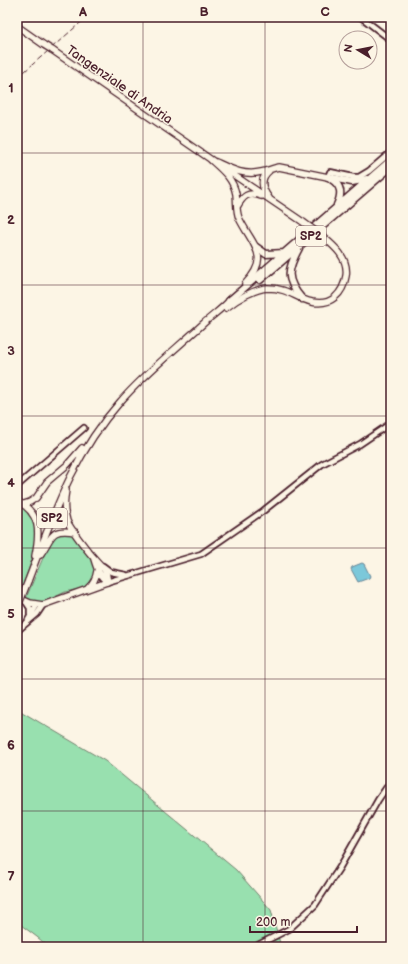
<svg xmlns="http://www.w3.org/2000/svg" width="408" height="964" font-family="'Balsamiq Sans',sans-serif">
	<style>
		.green { fill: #98e0af; stroke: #71806d }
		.water { fill: #7bc8da; stroke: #678494 }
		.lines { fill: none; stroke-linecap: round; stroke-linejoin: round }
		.minor-casing { stroke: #4a1f2b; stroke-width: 8 }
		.major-casing { stroke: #4a1f2b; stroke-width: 8 }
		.highway-casing { stroke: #4a1f2b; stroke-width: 9 }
		.minor { stroke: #fcf5e5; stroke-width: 4.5 }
		.major { stroke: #fcf5e5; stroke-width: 5.5 }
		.highway { stroke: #fcf5e5; stroke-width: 6 }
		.rail { stroke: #4a1f2b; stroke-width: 1; stroke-dasharray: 6 3; stroke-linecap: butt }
		.major-bridge-casing { stroke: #4a1f2b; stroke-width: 8; stroke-linecap: butt }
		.major-bridge { stroke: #fcf5e5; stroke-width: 5.5 }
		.grid { fill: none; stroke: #4a1f2b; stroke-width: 1; stroke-opacity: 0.55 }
		.labels { text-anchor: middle; stroke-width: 3; stroke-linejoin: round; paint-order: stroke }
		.shield { fill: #fcf5e5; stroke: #7f5f63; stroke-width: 1 }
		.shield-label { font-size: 12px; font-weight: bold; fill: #4a1f2b }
		.street-label { font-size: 13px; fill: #4a1f2b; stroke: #fcf5e5 }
		.neatline { fill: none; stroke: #4a1f2b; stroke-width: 1.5 }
		.grid-label { font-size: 13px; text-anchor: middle; font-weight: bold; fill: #4a1f2b }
	</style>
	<rect width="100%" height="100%" fill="#fcf5e5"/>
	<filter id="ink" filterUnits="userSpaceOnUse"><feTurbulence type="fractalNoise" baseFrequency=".025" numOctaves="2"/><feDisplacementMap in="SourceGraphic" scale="8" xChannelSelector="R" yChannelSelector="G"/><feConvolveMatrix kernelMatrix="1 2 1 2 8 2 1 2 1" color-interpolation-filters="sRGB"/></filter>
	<g filter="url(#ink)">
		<path class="green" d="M17,504C21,506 30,510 32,514C45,537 27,572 19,594L17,593Z
			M65,532L73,535L94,564L96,570L93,581L83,588L65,592L45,602L35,603L26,598L51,539L58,533Z
			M17,709L105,761L236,870L271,910L281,947H49L37,937L17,922Z"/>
		<path class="water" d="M362,563L364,564L370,576L369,578L358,582L351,569L352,567Z"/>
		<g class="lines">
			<defs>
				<path id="minor" d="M361,17L391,40
					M328,177L330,172L353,177H359L369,171L391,152
					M17,486L84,428
					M103,566L111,572L126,575
					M107,582L201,554L263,511L322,464L360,444L391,423
					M26,602L30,608V615
					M28,620L37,605
					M17,631L37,614L43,605
					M254,947L289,929L315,905L340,867L378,800L391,781"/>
				<path id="major" d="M17,26L44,45
					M52,50L213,161
					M210,159C221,169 233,178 236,194C237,202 236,211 239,218C252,245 272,256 245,284
					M216,162C231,169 244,176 261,172C267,171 273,168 279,167L328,177
					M225,169L303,222
					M269,198C262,189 259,179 269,171
					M237,207C243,196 248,191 261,196
					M226,308C237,299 254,289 268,288C288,288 295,298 312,302C331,306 343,294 346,276C349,258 334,246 322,236
					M66,490C64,500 64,512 67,521C70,528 89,553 95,559C101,566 109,572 107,582
					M17,501C41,513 40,532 35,556
					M24,504L30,502L36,498L47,482L67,465L82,448
					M40,555C53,537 49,528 75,532
					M94,559C97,569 99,575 107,582
					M28,581C53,516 72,456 120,402C145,373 176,349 204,323C213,315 223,308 231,299
					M88,588C94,583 96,578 97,571
					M17,597L30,603L43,605L107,582"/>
				<path id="highway" d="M328,177L352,182L367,179
					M331,179C342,186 342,194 337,205
					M256,247L266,254L284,253
					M299,248C287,270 285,279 302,299
					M260,280L391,167
					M229,301L391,160"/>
			</defs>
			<use href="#minor" class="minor-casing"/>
			<use href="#major" class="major-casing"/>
			<use href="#highway" class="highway-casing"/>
			<use href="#minor" class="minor"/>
			<use href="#major" class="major"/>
			<use href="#highway" class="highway"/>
			<path class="rail" d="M17,78L87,17"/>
			<defs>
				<path id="major-bridge" d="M44,45L52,50
					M303,222L322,236
					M17,609L28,581"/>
			</defs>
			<use href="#major-bridge" class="major-bridge-casing"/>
			<use href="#major-bridge" class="major-bridge"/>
		</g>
	</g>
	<path class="grid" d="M143,17V947M265,17V947M17,153H391M17,285H391M17,416H391M17,548H391M17,679H391M17,811H391"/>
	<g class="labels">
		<g class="shield">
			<rect x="296" y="226" width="30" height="20" rx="3"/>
			<rect x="37" y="508" width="30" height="20" rx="3"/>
		</g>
		<g class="shield-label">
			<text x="311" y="240">SP2</text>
			<text x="52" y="522">SP2</text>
		</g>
		<g class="street-label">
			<text transform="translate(120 84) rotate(35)" y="5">Tangenziale di Andria</text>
		</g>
	</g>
	<rect width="408" height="964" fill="none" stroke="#fcf5e5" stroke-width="44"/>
	<g transform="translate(358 50) rotate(280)"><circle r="19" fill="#fcf5e5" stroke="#b59f9b"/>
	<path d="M0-3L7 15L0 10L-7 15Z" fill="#4a1f2b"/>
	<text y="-6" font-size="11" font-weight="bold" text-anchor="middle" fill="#4a1f2b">N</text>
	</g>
	<path d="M250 926v6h107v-6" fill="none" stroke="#4a1f2b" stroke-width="2"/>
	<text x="256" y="926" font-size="12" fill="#4a1f2b" stroke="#fcf5e5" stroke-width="3" paint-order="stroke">200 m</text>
	<rect x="22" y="22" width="364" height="920" class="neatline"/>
	<g class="grid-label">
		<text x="83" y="16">A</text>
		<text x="204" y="16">B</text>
		<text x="325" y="16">C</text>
		<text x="11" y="92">1</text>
		<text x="11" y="224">2</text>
		<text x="11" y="355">3</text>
		<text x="11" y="487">4</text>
		<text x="11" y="618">5</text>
		<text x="11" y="749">6</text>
		<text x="11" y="881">7</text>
	</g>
</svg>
